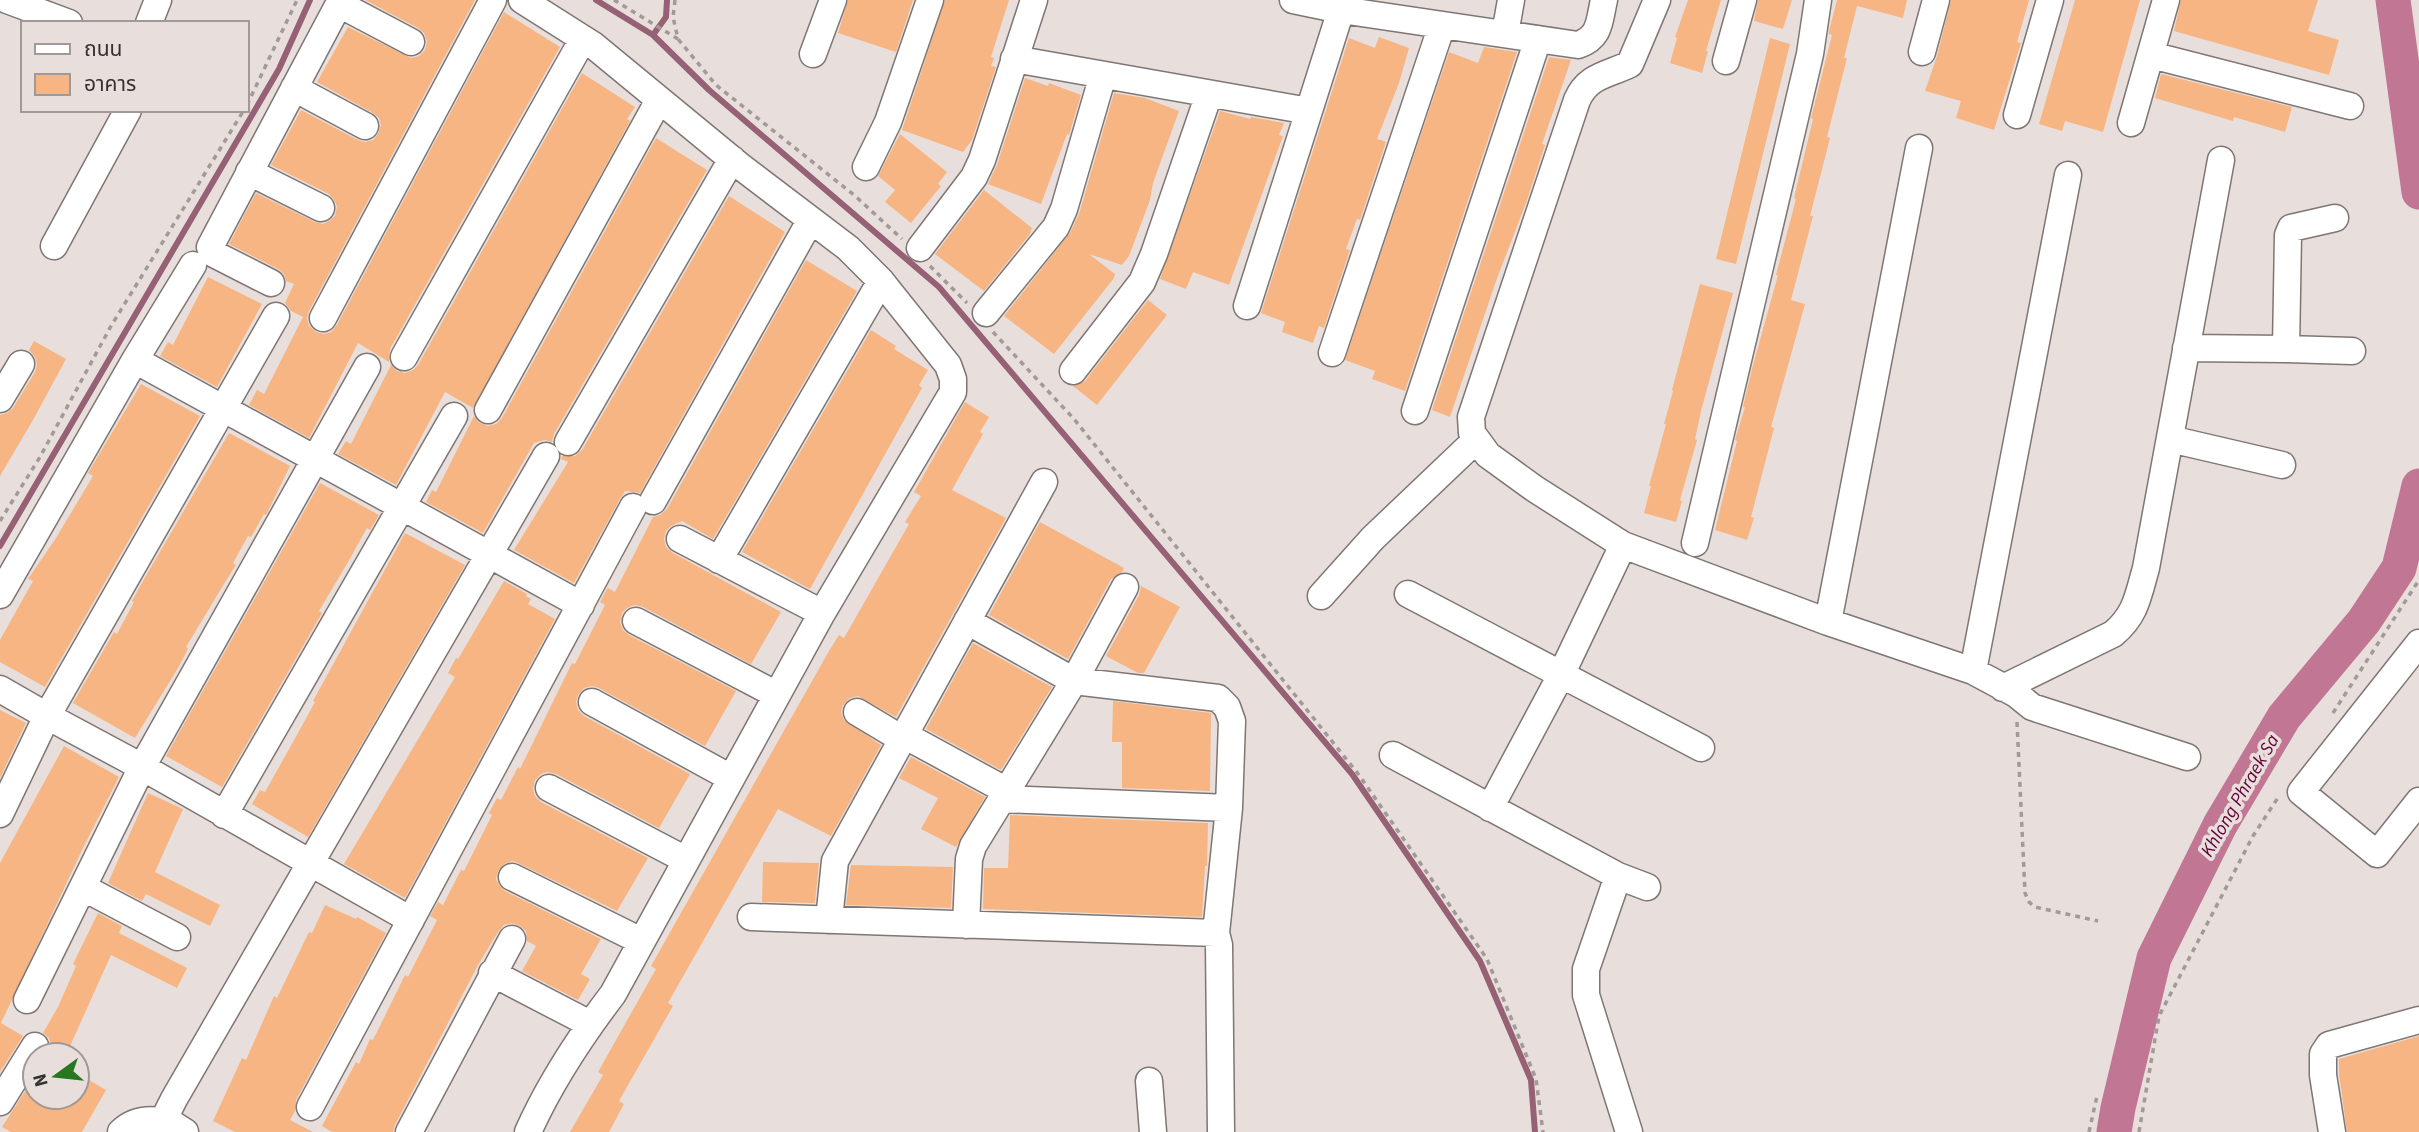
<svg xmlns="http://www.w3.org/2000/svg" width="2419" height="1132" font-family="'Source Sans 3','Noto Sans Thai',sans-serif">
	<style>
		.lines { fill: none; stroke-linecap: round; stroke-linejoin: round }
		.stream { stroke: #966175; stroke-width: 6 }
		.river { stroke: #c17693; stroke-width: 35 }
		.building { fill: #f6b582 }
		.minor-casing { stroke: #7e7673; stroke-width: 29 }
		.path { stroke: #a19a98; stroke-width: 3.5; stroke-dasharray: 5 5; stroke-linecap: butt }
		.minor { stroke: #fff; stroke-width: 26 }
		.labels { text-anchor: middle; stroke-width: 7; stroke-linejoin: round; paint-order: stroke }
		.water-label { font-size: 19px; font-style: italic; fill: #620338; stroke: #e8dfdc }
	</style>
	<rect width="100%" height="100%" fill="#e8dfdc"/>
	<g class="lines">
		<path class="stream" d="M596,0L653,35L709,90L939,287L1352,774L1480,961L1531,1080L1535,1132
			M653,35L666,17L667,0
			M0,546L279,69L310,0"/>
		<path class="river" d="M2393,0L2419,192
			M2114,1132L2118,1108L2154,958L2220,825L2284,717L2364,621L2399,568L2419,486"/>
	</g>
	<path class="building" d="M365,0H475L309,311L307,318L309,326L316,332L324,334L331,332L337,325L504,12L560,47L390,349L389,362L358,343L309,438L249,405L257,390L264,394L303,317L291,311L285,303L294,284L286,281L284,274L278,269L229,244L256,193L315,222L323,224L329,221L335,216L337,206L334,200L329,194L271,165L301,110L358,140L365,142L373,140L378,134L381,125L379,118L373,113L317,82L348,27L411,58L419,56L425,50L427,41L424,33L418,28Z
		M848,0H913L896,52L838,33Z
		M945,0H1009L991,57L994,58L991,66L996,67L972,140L963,152L902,130Z
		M1688,0H1721L1706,51H1708L1702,73L1670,63L1677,38L1675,37Z
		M1758,0H1792L1783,29L1754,21Z
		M1837,0H1907L1903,18L1857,6L1844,58H1847L1827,137L1830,138L1810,216H1813L1791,300L1805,304L1771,427L1774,428L1751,517L1754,518L1747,540L1715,530L1737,441L1735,440L1745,407H1743L1752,369L1778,275H1776L1796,199L1794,198L1813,119L1811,118L1832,35L1829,34V31Z
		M1951,0H2029L2017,42L2021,43L1994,130L1956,118L1961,101L1925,91L1937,56Z
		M2075,0H2140L2103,132L2065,121L2062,131L2039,124Z
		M2181,0H2318L2308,31L2339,40L2329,75L2174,31Z
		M1379,37L1409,48L1399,83L1377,139L1386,142L1360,220L1357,219L1346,249L1350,250L1324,328L1319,326L1313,343L1282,332L1285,322L1261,313L1349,38L1375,48Z
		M1770,38L1790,44L1736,264L1716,259Z
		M1484,47L1517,52L1405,391L1372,379L1375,371L1345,360L1449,52L1478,63Z
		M1549,57L1571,60L1542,144L1545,145L1526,203L1496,281L1450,417L1432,410Z
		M582,73L635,107L627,119L630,121L473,408L445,392L396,485L338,454L346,441L351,444L391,365L397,371L405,373L413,370L418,365Z
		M2161,74L2292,107L2285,132L2234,117L2233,121L2155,98Z
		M1025,78L1048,86L1049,83L1081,95L1069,135L1067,134L1041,204L988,184L997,165Z
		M1114,93L1145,98L1179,111L1153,183L1150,200L1129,256L1122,265L1089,254L1115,274L1114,278L1054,354L1004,316L1070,233L1079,214Z
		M1220,111L1250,119L1251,117L1284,123L1279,135L1283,136L1229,285L1193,272L1186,289L1160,279Z
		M900,134L947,172L938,184L941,186L911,223L885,202L895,190L878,176Z
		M656,138L707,170L554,434L552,442L545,440L534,443L483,533L426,502L432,490L436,492L474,416L480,423L488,426L496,424L502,418Z
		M984,190L1032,228L1030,234L984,291L935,254Z
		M729,196L785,232L640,493L625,491L620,499L574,583L514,550L568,462L561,459L562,456H575L582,450Z
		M806,260L857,291L713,539L682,521L671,526L666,531L664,539L666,547L673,553L781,612L751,664L643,607L635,605L627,608L622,613L620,622L623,630L629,635L736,691L705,746L599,688L592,686L584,688L578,695L576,702L578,710L584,716L690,774L659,828L556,774L548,772L541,774L535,780L533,789L535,796L541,802L648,858L617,911L518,863L512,861L504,864L498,871L496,879L499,885L505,891L601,939L581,974L590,979L578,1000L522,971L536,946L527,941L526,931L520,926L512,923L504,925L498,932L478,965L395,1125L393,1132H332L322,1126L356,1062L359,1064L370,1039L373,1040L405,975L408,977L437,920L430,916L438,902L443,905L461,870L464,871L492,815L489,813L497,798L501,800L518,767L520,769L572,663L575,664L605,605L600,602L607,589L608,588L615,592L653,517L660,515L667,509Z
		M208,277L262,304L217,387L160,356L168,342L173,345Z
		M1700,284L1733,293L1701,411L1695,439L1697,440L1680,500L1682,501L1676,522L1644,513L1651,486H1649L1666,424H1664L1673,391L1672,390Z
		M1148,300L1167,315L1097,405L1073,386L1085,381Z
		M871,330L896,346L894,349L928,370L919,385L922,388L810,589L742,552Z
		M34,341L66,359L33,420L0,476V415L7,413L13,408L35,372L37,365L35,357L29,350Z
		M141,384L200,416L45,687L0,662V640L33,581L28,579L56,538L93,476L88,473Z
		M965,402L989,417L980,432L983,434L952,490L1006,518L896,717L858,696L850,698L843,705L841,712L844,720L881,745L831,836L778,809L668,1003L673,1006L619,1101L624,1104L609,1132H570L603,1075L598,1072L656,969L651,966L829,651L839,635L844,638L909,524L905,522L921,496L914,492Z
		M229,433L290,466L266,515L264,514L251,537L248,536L233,563L236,565L227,579L186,647L188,649L178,668L135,738L73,703L114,632L117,634L134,602L132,601L143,581Z
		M320,483L379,515L370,530L367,528L348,562L319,611L322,613L222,787L166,756Z
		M1040,522L1124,568L1122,572L1111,579L1068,659L989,615Z
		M405,533L465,565L308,837L252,804L260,790L265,792L288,751L315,702L313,701Z
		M504,581L527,594L526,596L531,599L528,604L555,619L405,898L344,864L455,677L448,673L456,658L458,659Z
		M1141,586L1180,607L1144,673H1138L1106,656L1139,595Z
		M973,643L1052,687L1001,770L926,729Z
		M1113,701L1211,713L1210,791L1122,788V742H1112Z
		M0,710L26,723L0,778Z
		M64,746L119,777L82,850L1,1023L23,1036L0,1072V863Z
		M911,757L985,797L956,847L921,829L938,798L899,778Z
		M148,793L183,809L155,872L220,905L210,926L146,894L142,901L108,883Z
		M1010,815L1208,823L1207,863V866H1205L1202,917L983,909L984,868H1008Z
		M763,862L819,863L815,903L762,902Z
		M851,865L953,867L951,908L846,905Z
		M325,905L356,919L357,917L386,933L296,1100L295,1111L290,1120L313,1132H235L213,1121L242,1058L246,1060L274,996L277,998L309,932L312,933Z
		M98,913L122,926L119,933L187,968L177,988L111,955L66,1055H48L51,1046L49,1038L43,1033L58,1007L76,966L73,964Z
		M2419,1036V1132H2347L2339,1074V1059Z
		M77,1073L106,1090L82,1132H11L2,1127L35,1076V1097H77Z"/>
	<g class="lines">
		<defs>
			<path id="minor" d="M7,0L69,23
				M522,0L593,45L740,166L848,248L881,281L948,365L953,379V392L822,613L613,994C581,1036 550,1083 528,1132
				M1293,0L1341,10L1578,45C1601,37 1599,21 1604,0
				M1657,0L1630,64C1608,75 1588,75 1577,100L1471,417L1472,433L1488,455L1535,489L1623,545L1828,622L1973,671L2016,694L2032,707L2187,757
				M339,4L411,42
				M149,23L158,0
				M1505,34L1511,0
				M1922,52L1936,0
				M813,54L833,0
				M2151,55L2350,106
				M1014,59L1309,111
				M1726,61L1743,0
				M294,88L365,126
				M2017,115L2050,0
				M2131,123L2166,0
				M866,167L888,122L930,0
				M249,172L321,208
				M54,246L128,110
				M920,248L974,177L982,160L1034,0
				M271,283L212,253L210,247L341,0
				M1247,306L1341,10
				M986,313L1056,227L1064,209L1103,75
				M276,316L47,716L142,767L411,920
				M323,318L493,0
				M2186,348L2286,349L2288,235L2291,228L2335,218
				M2286,349L2352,351
				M1332,353L1442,25
				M404,357L583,39
				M135,360L581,605
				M1073,371L1142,282L1154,254L1209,94
				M0,399L21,364
				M488,410L659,100
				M1415,411L1538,39
				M2170,439L2282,465
				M568,442L732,159
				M653,501L810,221
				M680,539L822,613
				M1695,543L1810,54L1818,0
				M719,560L881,281
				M1408,594L1701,748
				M0,595L135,360L193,265
				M1321,596L1373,538L1476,440
				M636,621L777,695
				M967,621L1074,681L1218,698L1227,707L1232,721L1229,808L1216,933
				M1828,622L1919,148
				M2419,643L2301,792L2377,854L2419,801
				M1973,671L2068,175
				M2003,688L2113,634C2136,615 2138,596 2146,568L2221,160
				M0,689L47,716L0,814
				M592,702L731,778
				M857,712L902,739
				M904,735L1007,791
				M1393,755L1618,876L1586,969V995L1629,1132
				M549,788L686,860
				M1002,799L1229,808
				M1490,808L1561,675L1623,545
				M224,815L454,416
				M1618,876L1647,887
				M512,877L641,941
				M84,888L177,937
				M751,917L1216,933L1219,945L1221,1132
				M829,920L835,861L1044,482
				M966,925L969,859L973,846L1074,681L1125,587
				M492,973L590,1024
				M27,1000L142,767L367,367
				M1149,1081L1153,1132
				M0,1102L35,1046
				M310,1107L633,507
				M121,1132C135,1118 152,1118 171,1123
				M185,1132L171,1123L167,1113L174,1099L546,456
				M409,1132L512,939
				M2332,1132L2323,1075V1054L2329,1045L2419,1020"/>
		</defs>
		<use href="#minor" class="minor-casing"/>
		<path class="path" d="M614,0L678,39
			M675,0L673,17L678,39L716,85L854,195L902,239
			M247,105L297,0
			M930,266L967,303
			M993,332L1074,419L1359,775L1487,959L1536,1079L1543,1132
			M0,521L40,457L111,326L244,110
			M2333,713L2419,580
			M2017,722L2025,893L2029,902L2035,907L2098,921
			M2089,1132L2097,1096
			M2139,1132L2159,1016L2253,836L2279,796"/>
		<use href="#minor" class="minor"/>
	</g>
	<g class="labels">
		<g class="water-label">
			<text transform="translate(2239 795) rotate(-60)" y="7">Khlong Phraek Sa</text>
		</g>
	</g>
	<rect x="21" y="21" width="228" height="91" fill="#e8dfdc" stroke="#a09997" stroke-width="2"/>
	<rect x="35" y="44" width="35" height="10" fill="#ffffff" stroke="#a09997" stroke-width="2"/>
	<text x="84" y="56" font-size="21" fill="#33302f">ถนน</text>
	<rect x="35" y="74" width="35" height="21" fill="#f6b582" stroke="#a09997" stroke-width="2"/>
	<text x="84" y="91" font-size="21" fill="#33302f">อาคาร</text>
	<g transform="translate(56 1076) rotate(255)"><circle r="33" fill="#e8dfdc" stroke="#a09997" stroke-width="2"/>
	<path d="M0-5L12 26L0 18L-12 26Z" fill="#267720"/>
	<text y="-10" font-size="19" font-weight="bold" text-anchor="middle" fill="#33302f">N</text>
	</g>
</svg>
